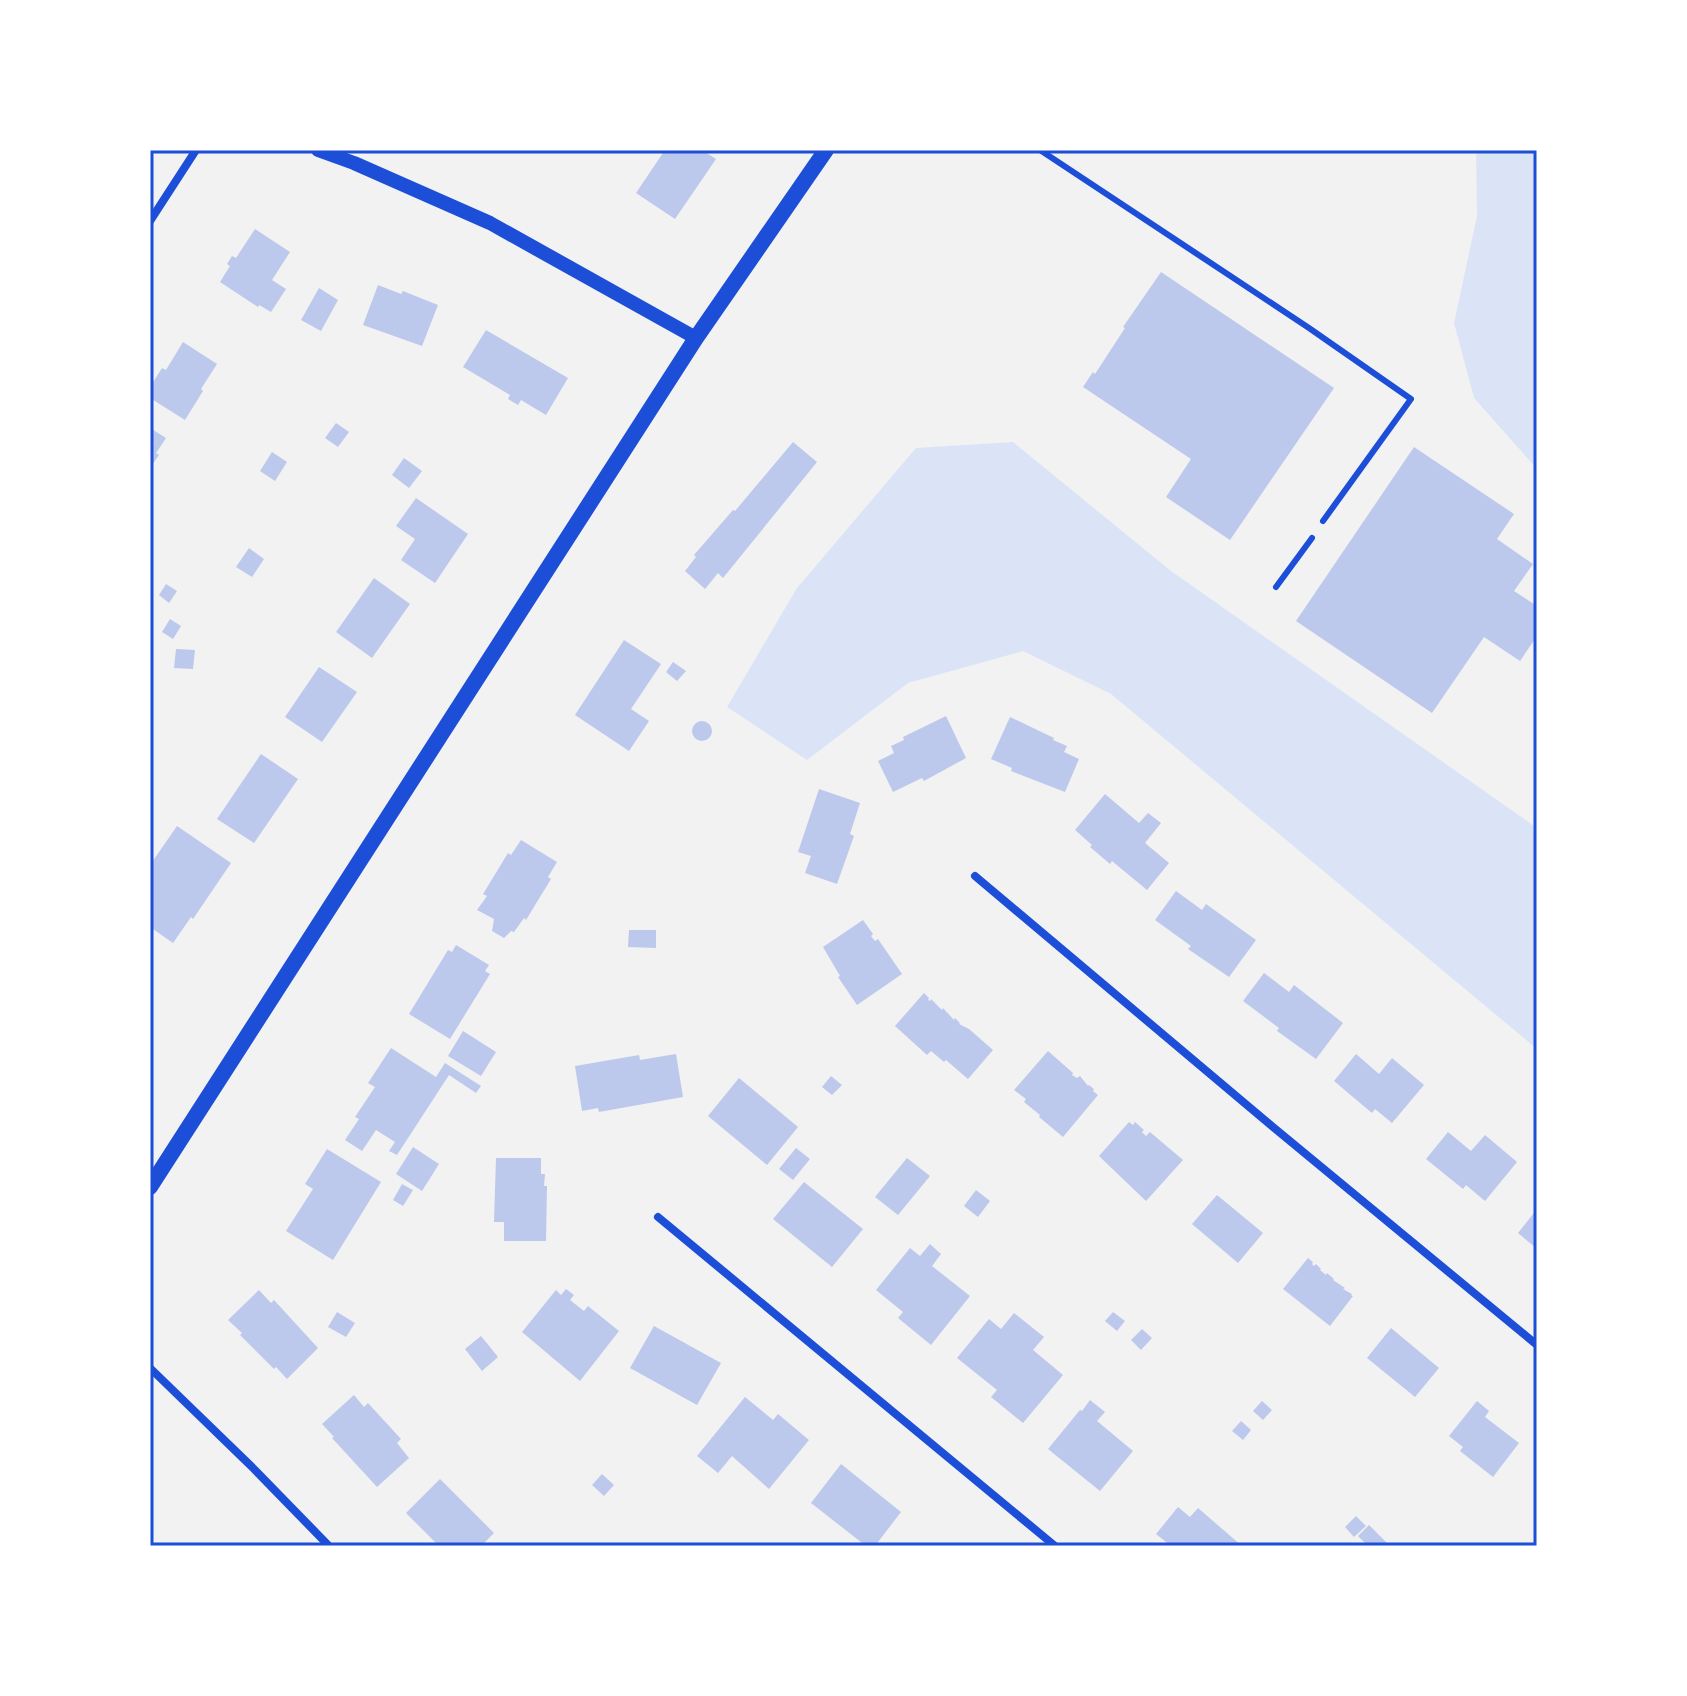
<svg xmlns="http://www.w3.org/2000/svg" width="1687" height="1696" font-family="'PT Sans',sans-serif">
	<style>
		.green { fill: #dbe4f7 }
		.building { fill: #bdc9ec }
		.lines { fill: none; stroke-linecap: round; stroke-linejoin: round }
		.service { stroke: #1d4ed8; stroke-width: 6 }
		.minor { stroke: #1d4ed8; stroke-width: 8 }
		.tertiary { stroke: #1d4ed8; stroke-width: 14 }
		.secondary { stroke: #1d4ed8; stroke-width: 16 }
		.neatline { fill: none; stroke: #1d4ed8; stroke-width: 3 }
	</style>
	<rect width="100%" height="100%" fill="#f2f2f2"/>
	<path class="green" d="M1476,150H1537V469L1474,398L1454,323L1477,216Z
		M1013,442L1171,571L1537,828V1049L1111,694L1023,651L908,683L807,760L727,707L797,588L916,448Z"/>
	<path class="building" d="M665,150H702L716,159L675,219L636,193Z
		M255,229L290,252L272,280L286,289L271,312L259,305L258,307L220,282L230,266L227,264L232,256L236,258Z
		M1161,272L1334,388L1230,540L1166,497L1191,459L1083,387L1093,372L1095,374L1125,328L1123,327Z
		M378,285L401,294L403,291L438,305L422,346L363,325Z
		M319,288L338,300L321,331L301,320Z
		M486,330L568,378L546,415L521,400L518,405L508,399L510,395L463,367Z
		M183,342L217,364L201,389L203,391L185,420L150,398V387L162,368L166,370Z
		M336,423L349,432L338,447L325,438Z
		M150,428L166,438L156,453L159,455L150,468Z
		M793,442L817,462L723,578L718,573L705,589L685,571L696,557L694,555L733,510L735,511Z
		M1414,447L1514,514L1497,539L1533,564L1514,591L1537,606V636L1520,661L1484,637L1432,713L1296,621Z
		M272,452L287,462L275,481L260,471Z
		M404,458L422,471L409,488L392,475Z
		M416,498L468,534L435,583L401,560L415,539L396,526Z
		M249,548L264,559L252,577L236,567Z
		M374,578L410,604L372,658L336,632Z
		M166,584L177,591L169,603L159,595Z
		M170,619L181,626L173,639L162,632Z
		M624,640L661,664L631,709L649,721L629,751L575,715Z
		M176,649L195,650L193,669L174,668Z
		M673,662L686,671L677,681L666,672Z
		M319,667L357,692L322,742L285,717Z
		M946,716L966,758L924,781L922,778L893,792L878,761L894,753L891,746L904,740L903,737Z
		M1010,717L1054,738L1053,740L1067,746L1064,752L1079,759L1065,792L1011,771L1012,768L991,759Z
		M692 731a10 10 0 1 1 20 0a10 10 0 1 1-20 0Z
		M261,754L298,779L254,843L217,819Z
		M819,789L860,803L850,834L854,836L837,884L805,873L811,856L798,852Z
		M1105,794L1139,823L1148,813L1161,823L1145,843L1169,863L1147,890L1112,861L1110,864L1090,847L1092,845L1075,830Z
		M177,826L231,863L193,919L191,917L173,943L150,927V865Z
		M521,840L557,862L548,877L551,879L526,920L524,918L514,932L511,931L504,938L492,931L494,919L477,910L487,896L483,894L508,853L511,855Z
		M1176,891L1202,910L1206,904L1256,940L1229,977L1188,949L1191,946L1155,920Z
		M863,920L873,934L871,936L875,941L878,939L902,974L857,1005L838,977L840,976L823,947Z
		M629,930H656V948L628,947Z
		M456,945L489,965L485,971L490,974L450,1039L409,1014L448,950L452,952Z
		M1264,973L1289,992L1294,985L1343,1023L1316,1059L1277,1031L1279,1028L1243,1001Z
		M924,993L929,998L928,1000L930,1001L931,999L942,1010L943,1008L954,1020L955,1018L960,1023L959,1024L969,1029L993,1050L968,1079L946,1060L944,1062L931,1051L927,1055L895,1026Z
		M463,1031L496,1052L481,1076L448,1056Z
		M391,1048L436,1077L445,1063L481,1086L476,1093L449,1075L397,1155L389,1151L395,1142L376,1130L362,1151L345,1140L359,1119L355,1117L375,1087L368,1083Z
		M1048,1051L1073,1073L1072,1075L1077,1078L1080,1076L1088,1086L1089,1085L1094,1089L1093,1091L1098,1095L1063,1137L1039,1117L1040,1115L1024,1102L1026,1099L1014,1090Z
		M676,1054L683,1097L599,1112L598,1108L582,1111L575,1066L639,1055L640,1060Z
		M1356,1054L1379,1074L1392,1058L1424,1085L1392,1123L1375,1109L1372,1113L1334,1081Z
		M831,1076L842,1085L832,1095L822,1087Z
		M739,1078L798,1127L767,1165L708,1116Z
		M1129,1122L1133,1125L1135,1122L1144,1130L1142,1132L1146,1136L1150,1132L1183,1160L1146,1201L1099,1156Z
		M1448,1132L1471,1151L1485,1135L1517,1162L1485,1201L1466,1185L1463,1189L1426,1159Z
		M413,1147L439,1164L422,1191L396,1174Z
		M796,1148L810,1159L793,1180L779,1169Z
		M327,1149L381,1182L333,1260L286,1231L313,1189L305,1184Z
		M496,1158H541V1174H545L544,1186H547L546,1241H504V1222H494Z
		M907,1158L930,1176L898,1215L875,1197Z
		M804,1182L863,1229L832,1267L773,1219Z
		M402,1184L413,1190L403,1206L393,1200Z
		M976,1190L990,1201L978,1217L964,1206Z
		M1217,1195L1263,1233L1238,1263L1192,1224Z
		M1537,1209V1249L1518,1233Z
		M930,1244L941,1254L932,1266L970,1296L931,1345L898,1318L903,1312L876,1290L910,1248L920,1256Z
		M1308,1258L1313,1262L1312,1264L1314,1266L1316,1264L1321,1269L1320,1270L1326,1275L1327,1273L1334,1279L1333,1280L1345,1288L1343,1289L1352,1294L1351,1295L1353,1296L1330,1326L1283,1289Z
		M566,1289L574,1295L570,1300L584,1311L588,1306L619,1331L580,1381L522,1332L556,1290L561,1295Z
		M259,1290L271,1303L274,1300L318,1348L287,1379L276,1367L274,1369L240,1335L242,1333L228,1320Z
		M337,1312L355,1323L346,1337L328,1327Z
		M1113,1312L1125,1321L1117,1331L1105,1321Z
		M1014,1313L1044,1337L1033,1350L1063,1375L1023,1423L991,1397L997,1390L957,1358L989,1319L1001,1329Z
		M654,1326L721,1363L697,1405L630,1368Z
		M1391,1328L1439,1368L1415,1397L1367,1358Z
		M1142,1329L1152,1338L1141,1350L1131,1340Z
		M481,1336L498,1357L482,1371L465,1349Z
		M354,1395L364,1407L368,1403L401,1439L397,1443L409,1458L377,1487L332,1438L334,1437L322,1424Z
		M745,1397L773,1420L778,1414L809,1440L769,1489L732,1456L718,1473L697,1456Z
		M1090,1400L1105,1412L1097,1421L1133,1451L1100,1491L1048,1449L1080,1410L1082,1411Z
		M1262,1401L1272,1410L1263,1420L1253,1411Z
		M1477,1401L1489,1411L1485,1417L1519,1443L1493,1477L1460,1451L1463,1447L1449,1436Z
		M1241,1421L1251,1430L1243,1440L1232,1431Z
		M841,1464L901,1512L875,1546H866L811,1503Z
		M602,1474L614,1485L604,1496L592,1485Z
		M440,1479L494,1533L481,1546H439L406,1513Z
		M1178,1507L1190,1517L1198,1508L1242,1546H1171L1156,1534Z
		M1356,1516L1366,1526L1354,1537L1345,1527Z
		M1369,1525L1387,1543L1384,1546H1368L1358,1536Z"/>
	<g class="lines">
		<path class="service" d="M1040,150L1309,328L1411,399L1323,521
			M1276,587L1312,538"/>
		<path class="minor" d="M150,221L196,150
			M975,876L1273,1127L1537,1345
			M658,1217L1055,1546
			M150,1368L254,1469L329,1546"/>
		<path class="tertiary" d="M318,150L354,163L490,223L696,338"/>
		<path class="secondary" d="M150,1187L696,338L826,150"/>
	</g>
	<rect width="1687" height="1696" fill="none" stroke="#ffffff" stroke-width="304"/>
	<rect x="152" y="152" width="1383" height="1392" class="neatline"/>
</svg>
